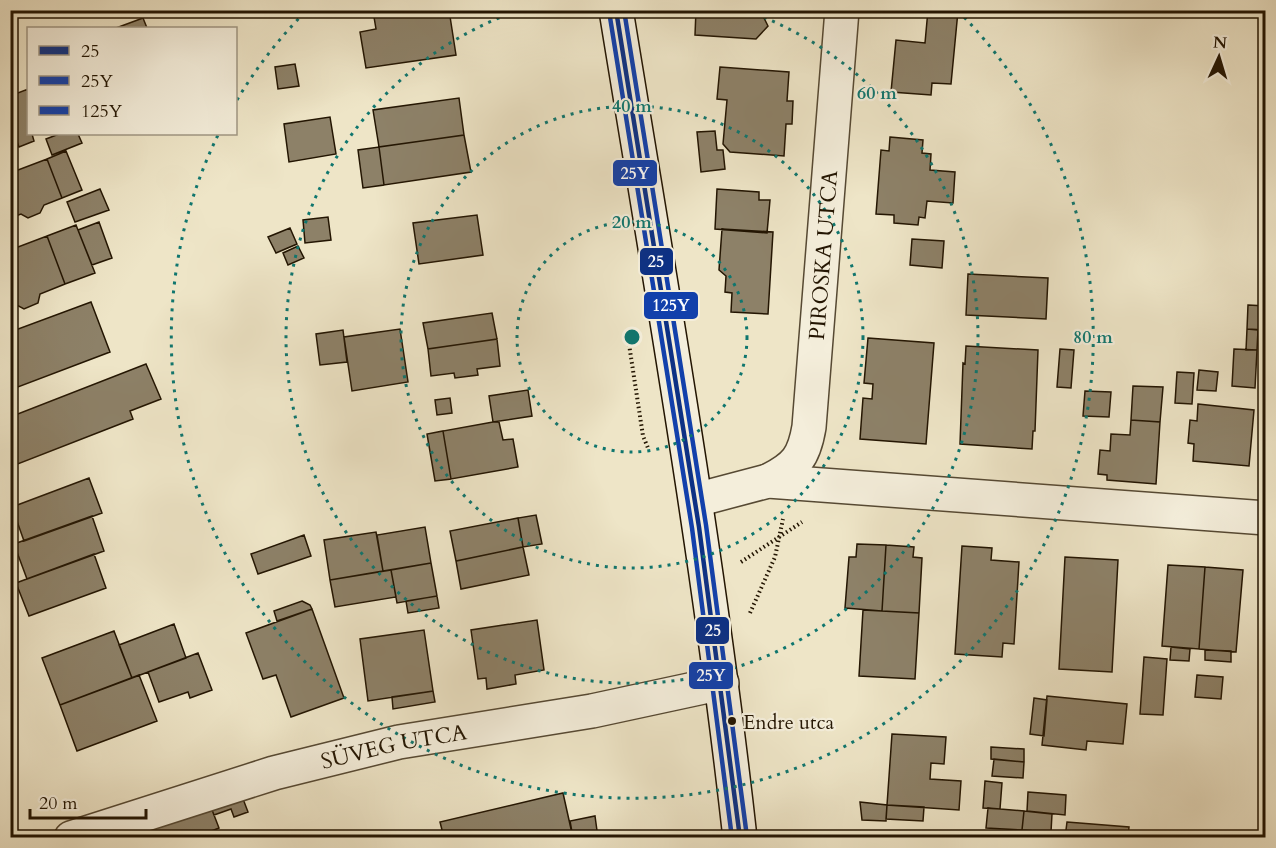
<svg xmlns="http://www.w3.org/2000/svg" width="1276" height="848" font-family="Cardo,serif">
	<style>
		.building { fill: #8d8168; stroke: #231502; stroke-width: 1.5 }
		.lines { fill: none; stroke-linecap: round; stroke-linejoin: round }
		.street-casing { stroke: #564933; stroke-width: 36 }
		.secondary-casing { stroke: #231502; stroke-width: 36 }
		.path { stroke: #231502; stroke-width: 4; stroke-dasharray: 1.5 3; stroke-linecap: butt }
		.street { stroke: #f4eedb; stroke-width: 33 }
		.secondary { stroke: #f4eedb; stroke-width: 33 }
		.bus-1-casing { stroke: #f4eedb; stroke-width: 9 }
		.bus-2-casing { stroke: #f4eedb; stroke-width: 9 }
		.bus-3-casing { stroke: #f4eedb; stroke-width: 9 }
		.bus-1 { stroke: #0d3184; stroke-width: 4.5 }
		.bus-2 { stroke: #1240ab; stroke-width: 4.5 }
		.bus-3 { stroke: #1240ab; stroke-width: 4.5 }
		.ring { fill: none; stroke: #0f766e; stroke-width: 3; stroke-dasharray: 3 6 }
		.bus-dot { fill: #231502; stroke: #f4eedb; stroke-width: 2 }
		.labels { text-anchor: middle; stroke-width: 4.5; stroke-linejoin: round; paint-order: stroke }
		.bus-label { font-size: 20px; fill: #231502; stroke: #f4eedb; text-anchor: start }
		.street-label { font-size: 22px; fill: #231502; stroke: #f4eedb }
		.centre { fill: #0f766e; stroke: #f4eedb; stroke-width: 3 }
		.ring-label { font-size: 18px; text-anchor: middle; font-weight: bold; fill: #0f766e; stroke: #f4eedb; stroke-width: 4.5; stroke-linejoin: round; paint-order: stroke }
		.line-badge { stroke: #f4eedb; stroke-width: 2 }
		.badge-label { font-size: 16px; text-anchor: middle; font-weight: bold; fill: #fff }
	</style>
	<rect width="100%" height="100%" fill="#eee5c7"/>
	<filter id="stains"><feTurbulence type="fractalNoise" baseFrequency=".00333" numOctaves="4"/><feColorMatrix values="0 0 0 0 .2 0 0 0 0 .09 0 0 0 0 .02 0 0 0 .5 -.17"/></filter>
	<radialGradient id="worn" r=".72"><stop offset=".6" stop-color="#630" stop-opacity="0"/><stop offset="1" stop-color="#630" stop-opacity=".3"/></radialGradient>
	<path class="building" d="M449,10L456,55L366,68L360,32L376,29L373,11Z
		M696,10H760L768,26L756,39L695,35Z
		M928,10L958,11L951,84L932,83L931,95L891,92L896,40L925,43Z
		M143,18L147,28H116Z
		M10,34L17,50L10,52Z
		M295,64L299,86L278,89L275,67Z
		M720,67L789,72L787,101H793L792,124H786L784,156L730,152L723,144L727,100L717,99Z
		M28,89V134H32L34,141L19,147L16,139L10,141V96Z
		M459,98L464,135L379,147L373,110Z
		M330,117L336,154L289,162L284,124Z
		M715,131L717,150H723L725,169L701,172L697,132Z
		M59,134H78L82,143L52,155L46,139Z
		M464,135L471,172L384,185L379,147Z
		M890,137L923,140L922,153L931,154L930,170L955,172L953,203L927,201L925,218L919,217L918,225L894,223V215L876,214L881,150L889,151Z
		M379,147L384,185L363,188L358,150Z
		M66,151L82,190L62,198L47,159Z
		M47,159L62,198L44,205L40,213L28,218L21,214L10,218V173Z
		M100,189L109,210L75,222L67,202Z
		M717,189L759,192V200H770L767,233L715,229Z
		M477,215L483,255L419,264L413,223Z
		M328,217L331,240L305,243L303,220Z
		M99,222L112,258L92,265L78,230Z
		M76,225L95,273L65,284L47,236Z
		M290,228L297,244L276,253L268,237Z
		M722,229L773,232L768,314L731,312L732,293L725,292L726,276L719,270Z
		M47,236L65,284L40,294L38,303L24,309L15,304L10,306V250Z
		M912,239L944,241L942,268L910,265Z
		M298,246L304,258L288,265L283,253Z
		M968,274L1048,278L1046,319L966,315Z
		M91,302L110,352L10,390V332Z
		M1248,305L1266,306V330L1247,329Z
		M492,313L497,339L428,349L423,323Z
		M400,329L408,382L352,391L344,337Z
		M1247,329L1258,330L1257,350H1246Z
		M343,330L347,362L320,365L316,334Z
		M868,338L934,343L926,444L860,439L863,398L872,399L873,384L864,383Z
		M497,339L500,366L477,369L478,375L455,378L454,373L431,376L428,349Z
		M966,346L1038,350L1035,431H1033L1032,449L960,444L963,363L965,364Z
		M1060,349L1074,350L1071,388L1057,387Z
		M1234,349L1257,350L1255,388L1232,386Z
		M146,364L161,399L130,411L133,419L10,467V417Z
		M1199,370L1218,372L1216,391L1197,390Z
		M1177,372L1194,373L1192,404L1175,403Z
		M1133,386L1163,387L1160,422L1131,420Z
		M528,390L532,416L493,422L489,396Z
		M1085,391L1111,392L1109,417L1083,416Z
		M450,398L452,413L437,415L435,400Z
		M1198,404L1254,410L1249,466L1193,461L1194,444L1188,443L1190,420L1197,421Z
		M1131,420L1160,422L1156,484L1107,480V475L1098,474L1100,450L1110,451L1111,434L1130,435Z
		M493,422H499L503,440L513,439L518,467L451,479L443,431Z
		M443,431L451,479L435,481L427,434Z
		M89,478L102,513L24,541L12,507Z
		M536,515L542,544L523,547L518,518Z
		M92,516L104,551L27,579L14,544Z
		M518,518L523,547L456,561L450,531Z
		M425,527L431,563L383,571L377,535Z
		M376,532L383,571L330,580L324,540Z
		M304,535L311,556L258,574L251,554Z
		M857,544L886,545L882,611L845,608L849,557H856Z
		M886,545L914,547L913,557L922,558L919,613L882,611Z
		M962,546L992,548L991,560L1019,562L1014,644L1003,643L1002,657L955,654Z
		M523,547L529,575L461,589L456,561Z
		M94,554L106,588L29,616L16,583Z
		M1065,557L1118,560L1112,672L1059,669Z
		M431,563L437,596L397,603L391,570Z
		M1168,565L1205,567L1199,649L1162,646Z
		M1205,567L1243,570L1236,652L1199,649Z
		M391,570L396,597L335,607L330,580Z
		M437,596L439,608L408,613L406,601Z
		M302,601L310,605L312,609L277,621L274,611Z
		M312,609L344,698L291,717L276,675L263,679L246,633Z
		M863,610L919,613L915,679L859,676Z
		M537,620L544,670L515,675L516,684L487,689L486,678L478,679L471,630Z
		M174,624L186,658L132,678L119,645Z
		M424,630L433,691L368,701L360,639Z
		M114,631L132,678L60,705L42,658Z
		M1171,647L1190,649L1189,661L1170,660Z
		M1205,650L1231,651V662L1205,660Z
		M198,653L212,690L190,698L188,692L159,702L148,672Z
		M1144,657L1167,659L1163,715L1140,714Z
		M139,675L157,721L77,751L60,705Z
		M1197,675L1223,677L1221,699L1195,697Z
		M433,691L435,702L393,709L392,697Z
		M1047,696L1127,704L1123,744L1087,741L1086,750L1042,745Z
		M1034,698L1047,700L1044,736L1030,734Z
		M892,734L946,737L944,764L931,763L930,779L961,781L959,810L887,805Z
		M991,747L1024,749V762L991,759Z
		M994,759L1024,762L1023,778L992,776Z
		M985,781L1002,783L1000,809L983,808Z
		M240,791L248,812L234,817L231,809L214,815L209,802Z
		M1028,792L1066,795L1065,815L1027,811Z
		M563,793L573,838H444L440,822Z
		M209,802L219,828L194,838H148L145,827Z
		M860,802L887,805L886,821L862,820Z
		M887,805L924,807L923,821L886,819Z
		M988,808L1024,811L1022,830L986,828Z
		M1024,811L1052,814L1051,832L1022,830Z
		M595,816L598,838H573L570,821Z
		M1067,822L1129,827L1128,838H1065Z"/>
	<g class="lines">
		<defs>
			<g id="street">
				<path id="s1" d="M768,481C796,467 804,457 809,427L842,10"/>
				<path d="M696,500L768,481L1266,518"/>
				<path id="s2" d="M71,838L274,773L399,742L592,711L722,683"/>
			</g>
			<path id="secondary" d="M616,10C661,286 709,560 740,838"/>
		</defs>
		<use href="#street" class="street-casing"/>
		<use href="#secondary" class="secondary-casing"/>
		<path class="path" d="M627,331L643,436L648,448
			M741,562L802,522
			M750,613L775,557L783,519"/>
		<use href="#street" class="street"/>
		<use href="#secondary" class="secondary"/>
		<defs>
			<path id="bus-1" d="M616,10L699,527L740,838"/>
			<path id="bus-2" d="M609,11L692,528L732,838"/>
			<path id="bus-3" d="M624,10L706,525L747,837"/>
		</defs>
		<use href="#bus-1" class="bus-1-casing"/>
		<use href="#bus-2" class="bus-2-casing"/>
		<use href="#bus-3" class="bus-3-casing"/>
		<use href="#bus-1" class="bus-1"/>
		<use href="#bus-2" class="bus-2"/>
		<use href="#bus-3" class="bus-3"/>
	</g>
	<g class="ring">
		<circle cx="632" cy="337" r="115"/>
		<circle cx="632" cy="337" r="231"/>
		<path d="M747 11A346 346 0 1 1 517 11"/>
		<path d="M237 100A461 461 0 0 1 306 11M958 11A461 461 0 1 1 218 135"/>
	</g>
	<circle class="bus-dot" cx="732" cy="721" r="5"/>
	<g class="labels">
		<g class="bus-label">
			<text x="743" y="729">Endre utca</text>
		</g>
		<g class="street-label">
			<text dy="8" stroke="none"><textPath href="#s1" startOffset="244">PIROSKA UTCA</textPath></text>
			<text dy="8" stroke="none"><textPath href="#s2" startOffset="336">SÜVEG UTCA</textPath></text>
		</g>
	</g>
	<circle cx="632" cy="337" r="9" class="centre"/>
	<g class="ring-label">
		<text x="877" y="99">60 m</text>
		<text x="632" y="112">40 m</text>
		<text x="632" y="228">20 m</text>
		<text x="1093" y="343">80 m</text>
	</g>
	<g class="line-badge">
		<rect x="612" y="159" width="46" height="28" rx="6" fill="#1240ab"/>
		<rect x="639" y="247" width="35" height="29" rx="6" fill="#0d3184"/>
		<rect x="643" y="291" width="56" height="29" rx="6" fill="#1240ab"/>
		<rect x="695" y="616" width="35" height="29" rx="6" fill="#0d3184"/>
		<rect x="688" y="661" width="46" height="29" rx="6" fill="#1240ab"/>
	</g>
	<g class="badge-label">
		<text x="635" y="179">25Y</text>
		<text x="656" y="267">25</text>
		<text x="671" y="311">125Y</text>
		<text x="713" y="636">25</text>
		<text x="711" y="681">25Y</text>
	</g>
	<rect width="1276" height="848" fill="none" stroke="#eee5c7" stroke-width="36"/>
	<rect x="12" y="12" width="1252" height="824" fill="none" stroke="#231502" stroke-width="3"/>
	<rect x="18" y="18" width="1240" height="812" fill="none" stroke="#231502" stroke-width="1.5"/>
	<rect x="27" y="27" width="210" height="108" fill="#f4eedb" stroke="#a09784" stroke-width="1.5"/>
	<rect x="39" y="46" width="30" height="9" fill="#0d3184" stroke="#a09784" stroke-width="1.5"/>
	<text x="81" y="57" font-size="18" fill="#231502">25</text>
	<rect x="39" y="76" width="30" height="9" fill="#1240ab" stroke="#a09784" stroke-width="1.5"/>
	<text x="81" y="87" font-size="18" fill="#231502">25Y</text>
	<rect x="39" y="106" width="30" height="9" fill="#1240ab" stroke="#a09784" stroke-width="1.5"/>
	<text x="81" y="117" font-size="18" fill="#231502">125Y</text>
	<g transform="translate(1219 57) rotate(4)" stroke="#f4eedb" stroke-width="4.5" paint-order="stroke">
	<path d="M0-4.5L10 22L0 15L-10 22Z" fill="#231502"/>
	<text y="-9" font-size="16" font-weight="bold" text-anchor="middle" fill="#231502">N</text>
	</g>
	<path d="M30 809v9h116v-9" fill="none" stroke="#231502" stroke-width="3"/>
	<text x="39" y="809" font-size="18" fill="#231502" stroke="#f4eedb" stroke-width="4.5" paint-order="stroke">20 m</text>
	<rect width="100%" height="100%" filter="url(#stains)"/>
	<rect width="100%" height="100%" fill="url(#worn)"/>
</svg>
